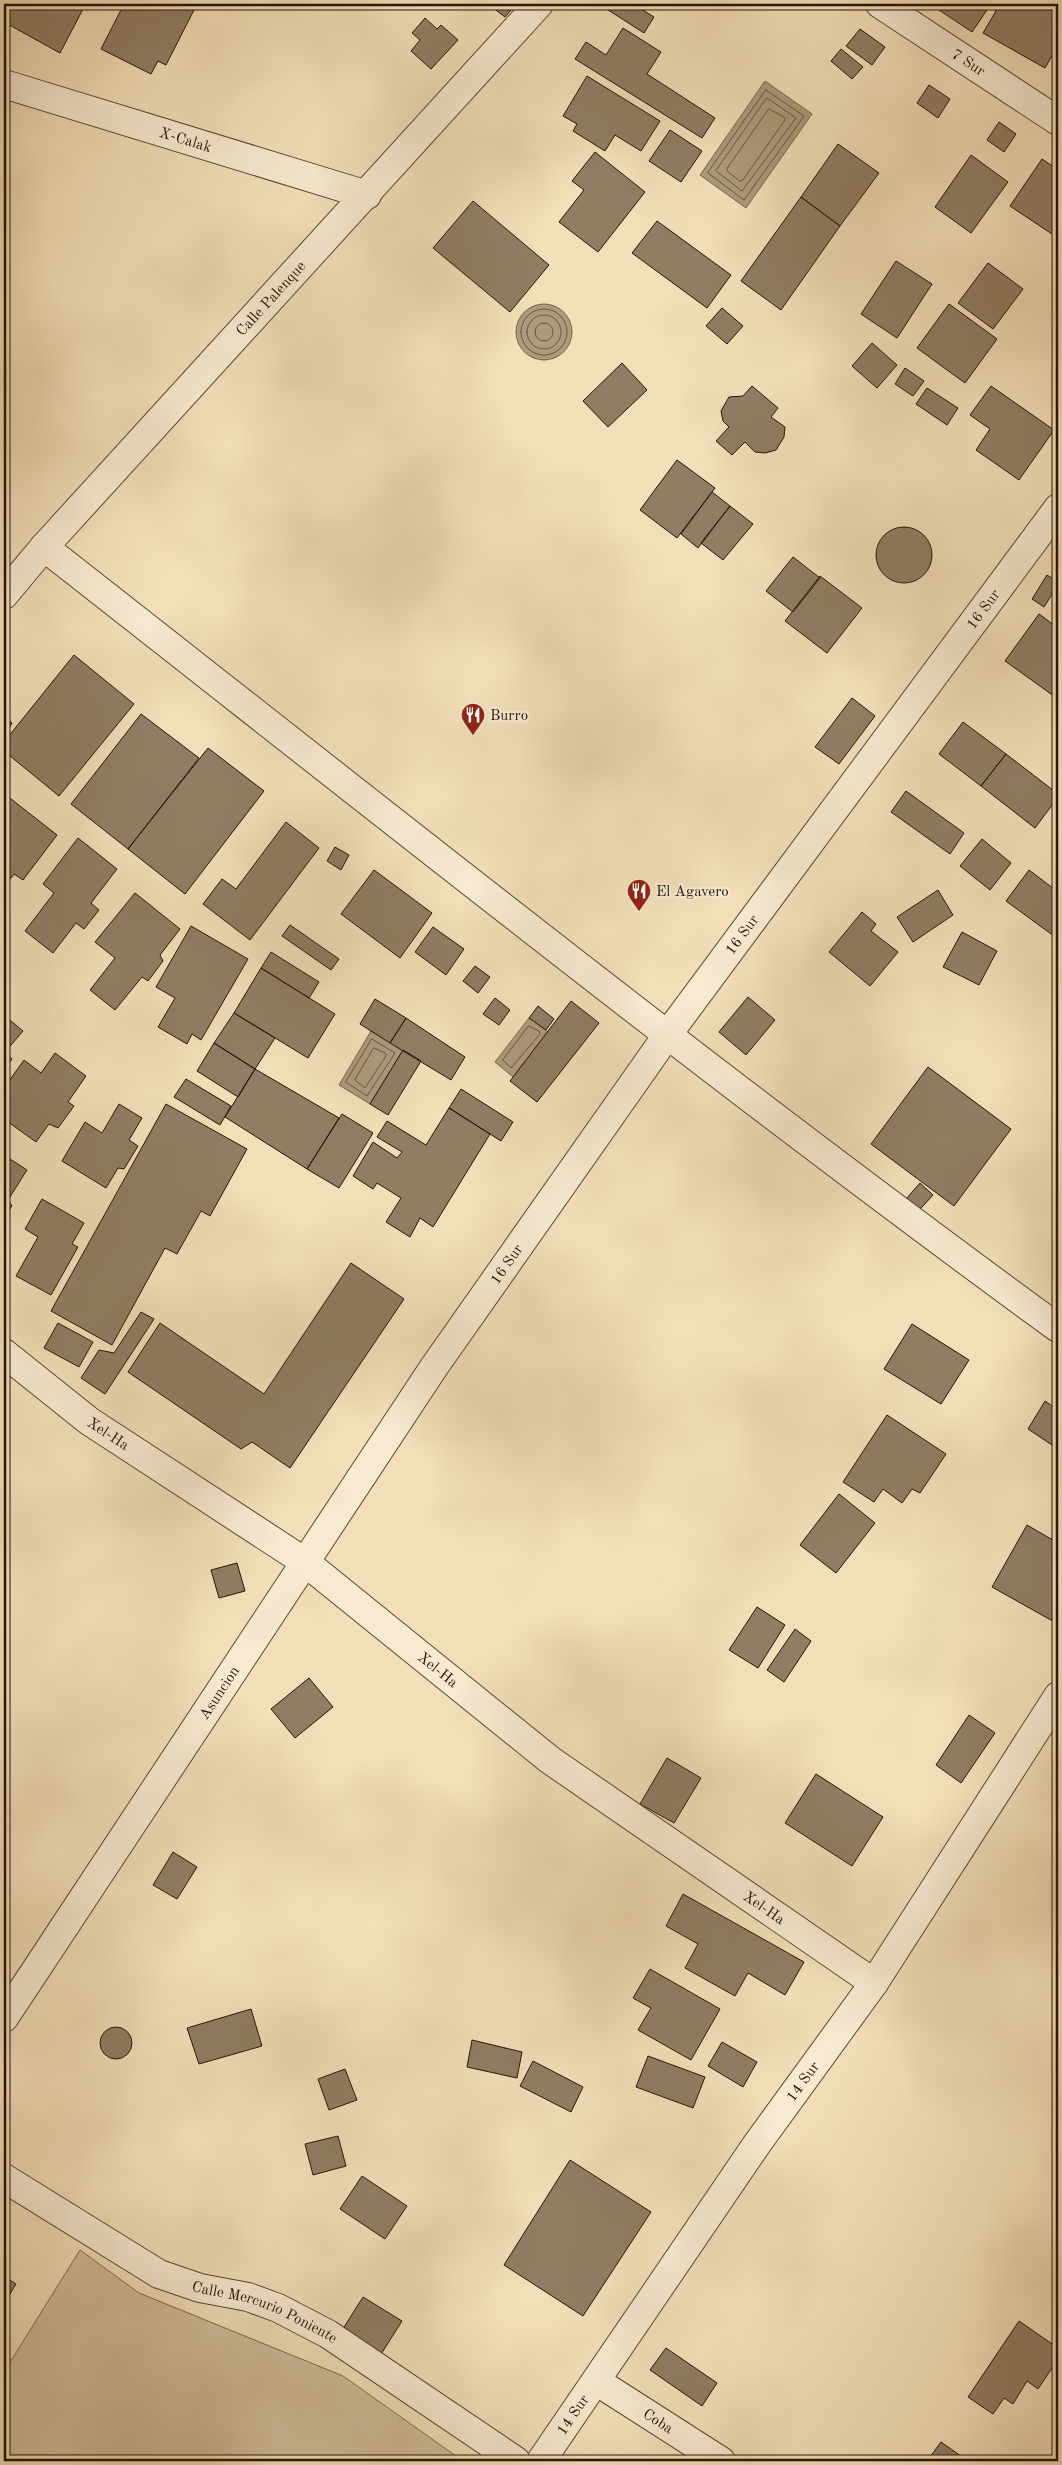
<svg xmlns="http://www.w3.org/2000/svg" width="1062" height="2465" font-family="'Old Standard TT',serif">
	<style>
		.green { fill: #cfbc9a; stroke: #7a6751 }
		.water { fill: #ad997c; stroke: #77634e }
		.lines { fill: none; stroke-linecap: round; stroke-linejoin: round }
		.shore { stroke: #6a5642; stroke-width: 1 }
		.building { fill: #907d64; stroke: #261208 }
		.street-casing { stroke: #594534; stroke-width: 30 }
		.street { stroke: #f7ead1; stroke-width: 28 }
		.labels { text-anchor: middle; stroke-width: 4.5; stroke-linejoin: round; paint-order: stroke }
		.street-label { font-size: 15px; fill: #261208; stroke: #f7ead1 }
		.poi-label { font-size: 15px; fill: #261208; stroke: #f7ead1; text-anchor: start }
	</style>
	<rect width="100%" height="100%" fill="#f2dfb8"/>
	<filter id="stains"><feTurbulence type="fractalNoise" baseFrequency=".004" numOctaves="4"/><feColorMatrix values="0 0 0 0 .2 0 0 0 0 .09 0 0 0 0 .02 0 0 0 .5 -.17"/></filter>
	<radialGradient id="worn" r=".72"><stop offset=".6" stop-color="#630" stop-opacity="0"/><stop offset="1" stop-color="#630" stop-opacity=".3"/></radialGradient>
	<path class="green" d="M80,2250L139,2293L343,2376L463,2461H4V2372Z"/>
	<path class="water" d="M765,81L812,114L746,208L700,175Z
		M516 332a28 28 0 1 1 56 0a28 28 0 1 1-56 0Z
		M529,1018L548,1032L513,1077L495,1062Z
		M371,1031L403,1050L370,1104L339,1085Z"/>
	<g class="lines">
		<path class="shore" d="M766,90L804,116L744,200L708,173Z
			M767,98L796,118L742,191L716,171Z
			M769,109L784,117L785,120L743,180L740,181L728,172L727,169Z
			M521 332a23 23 0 1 1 46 0a23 23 0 1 1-46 0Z
			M527 332a17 17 0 1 1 34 0a17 17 0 1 1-34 0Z
			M535 332a9 9 0 1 1 18 0a9 9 0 1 1-18 0Z
			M529,1026L539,1031L540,1034L511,1068L503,1060Z
			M372,1039L395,1053L367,1096L346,1082Z
			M374,1048L385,1053L386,1056L365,1088L355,1080Z"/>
	</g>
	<path class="building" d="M8,4H74L83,9L60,53L4,22V12Z
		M124,4H197L166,65L158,61L151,74L101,49Z
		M488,4H516L505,17Z
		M603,4H633L654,17L644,33L602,6Z
		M930,4H991L972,32Z
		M1000,4H1058V45L1045,68L983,33Z
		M425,18L437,29L441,25L458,40L431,69L411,51L420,40L412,33Z
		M623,28L661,52L647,74L715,118L702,138L575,59L586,42L606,55Z
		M860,29L885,47L872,65L846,46Z
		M841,49L863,67L852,79L831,61Z
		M587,76L660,121L641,151L615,135L605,151L573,131L577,124L563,116Z
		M929,85L950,99L938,118L917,103Z
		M999,122L1016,134L1004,152L987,140Z
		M670,130L702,151L681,182L649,161Z
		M838,144L879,173L840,226L801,197Z
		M595,152L645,192L598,252L559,222L584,190L572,181Z
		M971,155L1008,182L971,233L935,207Z
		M1042,159L1058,170V238L1010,206Z
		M801,197L840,226L781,310L741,281Z
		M473,201L549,265L510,312L433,248Z
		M657,221L731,275L707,308L632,253Z
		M896,261L932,284L897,338L861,314Z
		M988,263L1023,289L993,329L958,303Z
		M949,304L997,339L965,383L917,348Z
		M722,308L743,326L727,344L706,326Z
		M872,343L897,365L877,388L852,366Z
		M622,363L647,390L608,427L583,401Z
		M905,368L924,381L913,396L895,384Z
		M752,386L778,408L771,417L785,427L784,437L776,450L765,453L755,452L745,442L732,455L716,441L729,427L723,421L721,411L729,397L743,396Z
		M991,386L1054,430L1019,480L976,450L990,429L970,415Z
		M927,388L958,408L947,425L916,404Z
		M677,460L715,488L677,538L640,510Z
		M712,492L730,506L698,548L681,534Z
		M730,506L753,524L723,560L701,543Z
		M876 555a28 28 0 1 1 56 0a28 28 0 1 1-56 0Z
		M793,557L820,578L793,612L766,591Z
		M1047,575L1058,582V585L1044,607L1032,599Z
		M820,576L862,608L827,653L785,621Z
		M1039,614L1058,628V699L1005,661Z
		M74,655L134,704L59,796L4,751V742Z
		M852,698L875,716L839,764L815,747Z
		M141,714L199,758L128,849L71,804Z
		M4,717L12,723L4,737Z
		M963,722L1006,754L981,786L939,754Z
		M208,748L264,791L185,894L128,849Z
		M1006,754L1058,794V797L1035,828L981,786Z
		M906,791L964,833L950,854L891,812Z
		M6,795L57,835L23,880L14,874L4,887V798Z
		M286,822L319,848L250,940L203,904L222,879L236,889Z
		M78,838L117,869L91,903L99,910L84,929L76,923L53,953L25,931L54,893L43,884Z
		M982,839L1011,863L990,890L960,866Z
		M335,847L349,855L341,870L327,861Z
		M374,870L432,913L400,958L341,914Z
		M1029,870L1058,892V939L1006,901Z
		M938,890L953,915L913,942L897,917Z
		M135,893L180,929L160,955L163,961L148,981L142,977L115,1010L90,990L115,958L95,942Z
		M862,912L876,924L871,931L898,952L870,986L829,952Z
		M290,925L339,959L331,970L282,936Z
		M191,926L248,959L201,1040L192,1034L187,1044L158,1027L175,998L156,987Z
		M433,927L464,949L446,975L415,952Z
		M962,932L997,951L979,985L943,967Z
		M271,952L319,982L309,998L261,968Z
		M475,966L490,977L478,993L463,981Z
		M261,968L335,1014L308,1058L234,1013Z
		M748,997L775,1020L746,1055L719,1032Z
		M495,998L510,1010L499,1025L483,1014Z
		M375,999L406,1018L390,1043L360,1024Z
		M571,1001L599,1023L537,1102L510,1081Z
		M538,1006L554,1019L546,1030L529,1018Z
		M234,1013L275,1038L255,1069L214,1043Z
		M4,1015L23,1031L5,1052L12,1059L4,1069Z
		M406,1018L465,1057L451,1080L390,1043Z
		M214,1043L255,1069L238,1097L197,1071Z
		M403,1050L421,1061L388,1115L370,1104Z
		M55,1053L86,1076L68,1102L74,1106L58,1128L49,1124L36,1142L4,1119V1088L24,1060L41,1073Z
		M928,1067L1011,1129L954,1206L871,1144Z
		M255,1069L339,1118L307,1169L225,1117Z
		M186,1079L231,1106L220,1125L174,1097Z
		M461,1089L513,1122L501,1141L449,1108Z
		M119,1104L142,1118L129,1140L138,1146L124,1169L118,1168L106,1188L62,1161L85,1122L102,1133Z
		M166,1104L247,1149L210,1216L201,1211L177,1254L165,1248L112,1345L51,1311Z
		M449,1108L490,1134L433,1227L420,1218L410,1237L386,1222L401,1198L377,1183L373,1189L353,1176L373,1142L397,1158L402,1152L377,1137L387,1121L426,1145Z
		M342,1114L373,1133L339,1188L307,1169Z
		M4,1155L27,1170L8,1200L12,1206L4,1217Z
		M920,1183L933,1195L913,1217L900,1206Z
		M42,1199L84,1223L72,1244L78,1247L51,1295L16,1276L38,1237L25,1229Z
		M351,1263L404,1299L290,1468L252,1442L241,1449L128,1372L160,1323L264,1394Z
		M141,1312L154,1319L105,1394L81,1378L99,1350L114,1353Z
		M58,1323L93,1342L79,1367L44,1348Z
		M912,1324L969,1360L941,1404L884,1369Z
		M1045,1401L1058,1410V1449L1028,1429Z
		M887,1415L946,1454L920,1493L912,1489L902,1503L883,1489L874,1502L843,1482Z
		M839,1494L875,1523L836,1573L800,1545Z
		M1027,1525L1058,1543V1624L992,1587Z
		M237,1563L245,1591L219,1598L211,1570Z
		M757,1607L785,1625L758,1668L729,1650Z
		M795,1629L811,1641L784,1682L767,1670Z
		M309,1678L333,1707L295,1738L271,1709Z
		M969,1715L995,1733L961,1783L936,1765Z
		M667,1758L701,1778L674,1823L640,1804Z
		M816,1774L883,1817L852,1866L785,1823Z
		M173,1852L197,1867L177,1899L153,1885Z
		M683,1894L804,1962L785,1995L748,1973L735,1996L685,1968L698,1944L666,1926Z
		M650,1969L720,2009L691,2060L638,2030L651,2008L633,1998Z
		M251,2009L262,2046L199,2064L187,2028Z
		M100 2043a16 16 0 1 1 32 0a16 16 0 1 1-32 0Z
		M472,2040L522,2052L517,2078L467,2067Z
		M722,2042L757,2062L743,2087L708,2066Z
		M648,2056L705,2077L693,2108L636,2087Z
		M533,2061L583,2087L571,2112L520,2086Z
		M345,2069L357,2100L329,2110L318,2079Z
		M338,2136L346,2166L313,2175L305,2144Z
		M570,2160L651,2212L583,2316L504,2265Z
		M362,2176L407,2206L385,2239L340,2209Z
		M4,2276L16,2284L4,2304Z
		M363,2297L402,2321L378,2359L339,2335Z
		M1019,2321L1058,2348V2359L1038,2389L1027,2381L1013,2404L1004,2398L993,2414L968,2397Z
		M666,2348L717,2383L702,2406L650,2370Z
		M941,2442L968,2461H927Z"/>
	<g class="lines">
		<defs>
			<g id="street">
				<path id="s1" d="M880,4L1058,121"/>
				<path id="s2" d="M4,84L367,195"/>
				<path d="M44,547C380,810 713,1077 1058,1328"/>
				<path id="s3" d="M4,595L44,547L539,4"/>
				<path id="s4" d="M4,1353L89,1421L305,1562L550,1760L874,1983"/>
				<path id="s5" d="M4,2018L434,1367L668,1034L1058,508"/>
				<path id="s6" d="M4,2178L159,2274L200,2288L248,2297L278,2308L328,2334L516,2461"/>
				<path id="s7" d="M596,2381L721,2461"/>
				<path id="s8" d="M541,2461L757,2144L874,1983L1058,1696"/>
			</g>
		</defs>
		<use href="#street" class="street-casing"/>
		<use href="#street" class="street"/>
	</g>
	<defs>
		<symbol id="restaurant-pin" viewBox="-11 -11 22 30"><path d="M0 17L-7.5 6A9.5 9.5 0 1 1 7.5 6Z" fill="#8f2418" stroke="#f7ead1"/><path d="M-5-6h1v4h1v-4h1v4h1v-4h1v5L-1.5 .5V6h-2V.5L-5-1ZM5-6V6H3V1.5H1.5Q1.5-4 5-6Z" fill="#fff"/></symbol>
	</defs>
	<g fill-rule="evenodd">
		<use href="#restaurant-pin" x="459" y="701" width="28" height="38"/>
		<use href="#restaurant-pin" x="625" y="877" width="28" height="38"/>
	</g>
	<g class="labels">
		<g class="street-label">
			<text dy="5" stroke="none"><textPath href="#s1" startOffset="106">7 Sur</textPath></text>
			<text dy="5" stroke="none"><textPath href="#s2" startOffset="190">X-Calak</textPath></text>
			<text dy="5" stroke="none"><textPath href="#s3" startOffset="399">Calle Palenque</textPath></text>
			<text dy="5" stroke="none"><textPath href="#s5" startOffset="1716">16 Sur</textPath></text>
			<text dy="5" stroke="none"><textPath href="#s5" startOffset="1311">16 Sur</textPath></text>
			<text dy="5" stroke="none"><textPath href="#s5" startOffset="906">16 Sur</textPath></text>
			<text dy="5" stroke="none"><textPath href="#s4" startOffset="132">Xel-Ha</textPath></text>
			<text dy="5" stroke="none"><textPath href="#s4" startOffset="538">Xel-Ha</textPath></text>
			<text dy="5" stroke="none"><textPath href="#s5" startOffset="390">Asuncion</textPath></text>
			<text dy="5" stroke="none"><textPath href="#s4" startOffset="942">Xel-Ha</textPath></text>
			<text dy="5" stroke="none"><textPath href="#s8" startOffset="461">14 Sur</textPath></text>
			<text dy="5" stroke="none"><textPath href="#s6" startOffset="295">Calle Mercurio Poniente</textPath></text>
			<text dy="5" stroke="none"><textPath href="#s8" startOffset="56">14 Sur</textPath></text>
			<text dy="5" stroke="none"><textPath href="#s7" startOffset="74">Coba</textPath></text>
		</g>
		<g class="poi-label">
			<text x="490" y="720">Burro</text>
			<text x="656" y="896">El Agavero</text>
		</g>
	</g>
	<rect width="1062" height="2465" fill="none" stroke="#f2dfb8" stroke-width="20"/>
	<rect x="5" y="5" width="1052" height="2455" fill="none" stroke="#261208" stroke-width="2.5"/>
	<rect x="10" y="10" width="1042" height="2445" fill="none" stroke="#261208"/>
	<rect width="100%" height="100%" filter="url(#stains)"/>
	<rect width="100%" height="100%" fill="url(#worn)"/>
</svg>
